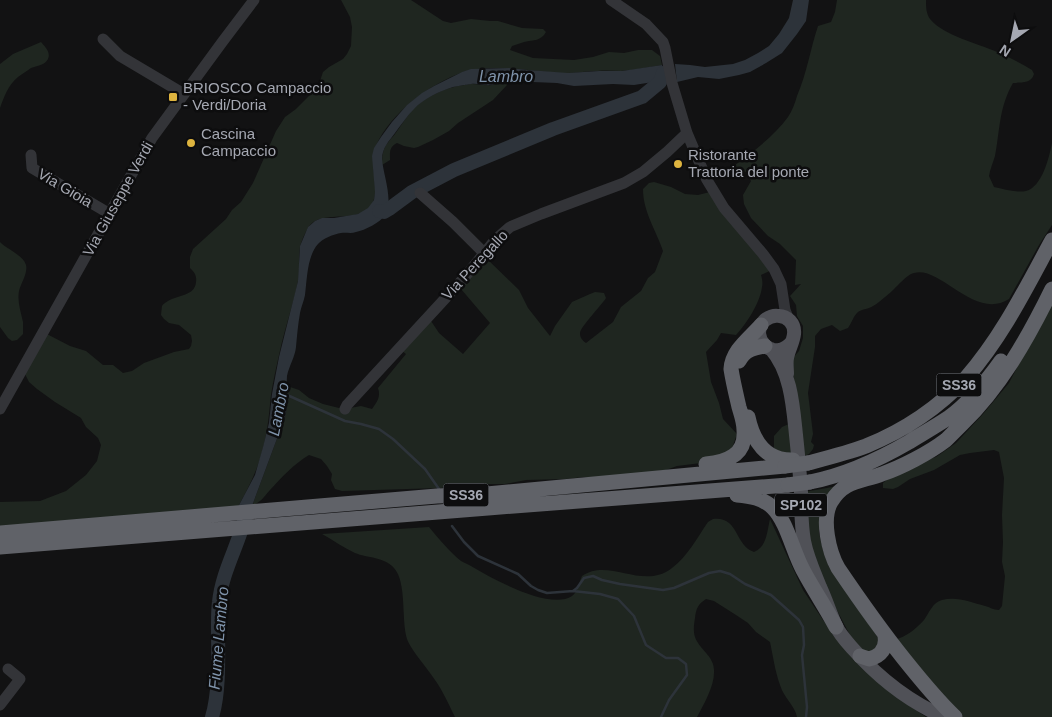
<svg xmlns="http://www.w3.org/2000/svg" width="1052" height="717" font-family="Helvetica,sans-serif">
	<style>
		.green { fill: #1f2620 }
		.water { fill: #2d333a }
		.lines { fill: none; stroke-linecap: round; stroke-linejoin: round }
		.stream { stroke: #2d333a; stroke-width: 2.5 }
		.river { stroke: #2d333a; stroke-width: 14 }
		.minor { stroke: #333438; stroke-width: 11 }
		.major { stroke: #505157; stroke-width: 14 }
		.highway { stroke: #606268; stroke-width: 15 }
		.highway-bridge { stroke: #606268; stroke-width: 15 }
		.poi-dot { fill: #deb43f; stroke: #0d0d0e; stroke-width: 2 }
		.labels { text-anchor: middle; stroke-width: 5; stroke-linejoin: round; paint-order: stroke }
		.shield { fill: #0d0d0e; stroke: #777a81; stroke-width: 1 }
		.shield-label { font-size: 14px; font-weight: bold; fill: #a5a8b2 }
		.poi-label { font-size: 15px; fill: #a5a8b2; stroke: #0d0d0e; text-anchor: start }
		.street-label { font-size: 15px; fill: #a5a8b2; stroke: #0d0d0e }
		.water-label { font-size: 16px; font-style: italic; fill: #7f93aa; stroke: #0d0d0e }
	</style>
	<rect width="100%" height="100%" fill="#121213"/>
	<path class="green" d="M341,0H411L443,21L451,23L471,19L490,21H498L522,28L543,29L546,32C541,41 534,40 524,42C520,43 516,45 512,46L510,50L533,58L574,60L593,57L609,52L624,53L638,50H652L660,56L662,65C648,67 634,70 621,71C613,71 606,70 598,71C588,71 578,73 568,73C543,73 518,67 493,68C483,68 472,69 463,72C430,84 390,113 376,146C369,161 378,185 374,199C365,229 318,205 307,230C304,235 301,242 300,247C298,258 300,270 298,281C293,306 284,330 279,355C276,368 273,382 271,395C269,413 268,430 263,448C258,469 249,487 238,507L0,527V502L40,501L66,491L86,475L97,461L101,445L98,438L86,427L81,418L55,402L37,389L29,382L25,374L43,332L70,346L86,351L103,365H113L123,373L132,371L144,363L174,352L189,349L191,346L192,341L191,335L179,325L169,323L164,319L161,315L162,306C163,304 166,302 168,301C178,295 195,296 196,282C197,275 194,272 190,268V257L193,249L226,219L232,210L241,202L253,183L276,131L285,117L296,109L314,91L319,84L323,72L329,67L343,59L347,54L351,46L352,27L350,17Z
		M837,0H926C926,7 926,13 930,19C944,36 977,43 997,52C1009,57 1020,63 1032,70L1034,74C1031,84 1022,82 1013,83C999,107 1000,130 995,156C993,163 990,169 989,176L994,187C1004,189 1016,193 1026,191C1042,187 1049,158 1052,143V225L1039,245L1009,299C975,321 940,265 914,273C905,275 894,291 885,297C881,300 877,304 873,306C869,309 862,309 858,312C854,315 851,324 848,328L840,331L832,325L821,329L815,336V347L808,393L813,434L811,442L814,445L813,449L809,454L802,457L788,458L774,448V436L782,427L798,420L792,359L799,351L803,338V326L797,316L796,305L790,296L801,284L795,285L796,260L780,244L768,236L751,218L744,204L743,195L751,181L746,172L731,170L724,173C746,157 772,139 788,117C792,111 795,103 797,96C807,73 810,50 818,26L831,22L835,12Z
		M41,42C45,47 51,52 48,59C45,65 37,66 31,68C27,71 22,74 18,77C8,85 4,97 0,108V64L13,54Z
		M503,81H508L507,85L493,100L458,123L449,131L433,140L418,147L414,148L404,146L397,143C389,147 390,152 390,160L382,165C382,148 385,146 395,134C401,126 406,117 413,109C423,99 440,90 454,87C457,86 469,84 472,84C479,84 485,86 492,85C495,84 499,82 503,81Z
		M654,182L671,187L685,194L698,195L714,191L774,269L761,275C762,278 763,283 762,287C760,303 747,323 736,335L721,333L717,340L706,352L711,382L719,403L723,419L737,434L731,451L701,463L677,466L666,470L610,477H583L566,479L526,480L505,484H480L441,488L342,491L335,489L331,480L332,474L327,466L321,459L309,455C294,464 282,477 270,490C262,499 263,500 252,506L285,417L287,408V386L299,390L309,398L323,404L339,408L345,409L361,406L372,409C377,402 381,397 378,388L406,354L402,351L429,318L439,333L463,354L490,323L461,289L486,258L519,290L528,308L550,336L555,326L572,302L590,294L595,292L604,293L606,298C601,306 581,326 580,333C580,338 582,340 586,343L613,322L621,307L641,291L648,278L655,272L663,251C656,230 643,212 643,189L649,183Z
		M0,242C8,250 23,255 26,265C28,273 21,283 19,291C17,302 21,312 23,322C23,326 23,330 23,334L17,340L12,341L8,338L0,327Z
		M1052,300V717H963L953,708L895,640C907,636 916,629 924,620C929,613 933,602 942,600C956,596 971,602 985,606C990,607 993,610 999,610L1002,606L1005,576L1002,562L1003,542L1002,515L1004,478L999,452L994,450L970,453L960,455L934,470L910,479L898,487L893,489L883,488V483L895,473L922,460L936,457L956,443L983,414L1009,383Z
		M838,486L820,517L819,533L823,550L829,567L881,642L869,654L863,650L852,639L830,597L808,539L804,492Z
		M713,519C739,516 734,545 754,552C767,547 767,531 770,519L803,590L823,620L840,641L901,700L926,717H797C795,706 784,698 780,685C775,671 773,656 770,642L756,632L748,623L736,615L714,601L706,599C698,604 696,609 695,618C694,624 693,631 695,637C699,649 714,656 714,670C715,685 704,704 697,717H455C449,705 443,691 435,680C428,669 411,650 407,639C401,619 407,582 394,568C385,557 367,558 355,553C344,548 333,540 322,534L429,527C438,538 450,552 461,561C464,563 468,564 471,566C491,578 550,611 572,596C578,592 579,582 582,576C609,557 643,591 672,568C687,557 697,538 708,522Z"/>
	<path class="water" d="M793,0H809L806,21L797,34L782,53L766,63L750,72L739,75L719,79L698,77L677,82L675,64L690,65L705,67L733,64L745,60L758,53L769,46L779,34L789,18Z
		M662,65L666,84L653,82L634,85L613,84L574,86L557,83L508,81C502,81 497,84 490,85C484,86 478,83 471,84C471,84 465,85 464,85C460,86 457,86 453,87C440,91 423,99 414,109C407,116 401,125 395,133C389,141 382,148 382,159C383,174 394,201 385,215C380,223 365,230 356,232C351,234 346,232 341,233C334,234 322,239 318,244C307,256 307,280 305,295C304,301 301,307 300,313C298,324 297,336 296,347C295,357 289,366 287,376C286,390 289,403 285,417L252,506L238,507L255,475L263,447L269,423L272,394L279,357L298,281L300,246L308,227L315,221L322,218H334L358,214L368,208L374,200L375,192L372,156L374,148L381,137L392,122L407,105L422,93L434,86L462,72L471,69L509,68L528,70L568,73L599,71H622Z"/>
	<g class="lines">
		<path class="stream" d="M285,394L345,421L361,424L379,429L393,439L425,469L439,489
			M452,526L464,542L478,556L518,574L531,586L538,590L547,593L573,591L600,594L618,599L634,616L646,645L666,658H678L686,664L687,675L669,700L661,717
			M573,591L577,588L584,578L593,576L602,580L620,584L663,590L674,588L709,573L720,571L730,574L745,584L771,595L799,620L803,627L804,645L802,655L807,707L806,717"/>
		<path class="river" d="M379,211L384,212L389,209L412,192L454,170L553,129L642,97L660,82L663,73
			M212,717C220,691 218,653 218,625C218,617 218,609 219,602C222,572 238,546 245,518"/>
		<path class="minor" d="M611,0L646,24L663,42L665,48L672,83L687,133L707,180L724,208L763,254L774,269L781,284L785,310L789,320
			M103,39L120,56L184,94
			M31,155L32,168L110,214
			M420,193L453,222L484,253
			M0,409L152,138L223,41L254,0
			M345,409L347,405L464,278L495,240L510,227L541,214L624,183L643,172L667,152L687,133
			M0,705L20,679L8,669"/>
		<path class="major" d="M771,349C791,372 793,406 796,435C798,454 800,473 801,492C801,508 801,524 804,541C807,557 814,572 820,587C826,600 830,613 836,626C840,635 847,642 854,650C879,678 910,702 944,717
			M787,374C787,369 786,363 787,358C789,346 800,332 790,321C787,318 783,316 779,316C774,315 769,317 765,320C747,337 774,364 792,342"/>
		<path class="highway" d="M739,361C745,350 753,348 765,346
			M748,417C753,441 766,461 793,460
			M808,463C827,458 847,453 866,446C903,431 939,407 966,378C1002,337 1026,288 1052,240
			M706,464C727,462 746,455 744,430C744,422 741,414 739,407C736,394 733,382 731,369C732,350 750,338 761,325
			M810,482C846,475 878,460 909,442C922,434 936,426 948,418C969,403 986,382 1001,361
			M737,495C750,496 763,498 773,508C787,522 793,552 803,570C813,589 826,608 836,627
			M0,533L437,496L487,494L785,466
			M0,547L488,508L788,485
			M860,656L869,659C881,656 887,648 885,636
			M955,717C936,699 920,679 904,659C880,629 859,599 838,568C829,552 821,519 831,502C844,480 861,482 882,474C902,467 929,453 946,440C951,435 957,429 962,424C1001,386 1028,338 1052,289"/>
		<path class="highway-bridge" d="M785,466L808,463
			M788,485L810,482"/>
	</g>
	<g class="poi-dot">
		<rect x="168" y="92" width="10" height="10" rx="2.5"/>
		<circle cx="191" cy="143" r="5"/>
		<circle cx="678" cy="164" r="5"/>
	</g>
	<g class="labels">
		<g class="shield">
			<rect x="936.5" y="373.5" width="45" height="23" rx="4"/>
			<rect x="443.5" y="483.5" width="45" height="23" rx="4"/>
			<rect x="775" y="493.5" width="52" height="23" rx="4"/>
		</g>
		<g class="shield-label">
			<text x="959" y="390">SS36</text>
			<text x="466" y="500">SS36</text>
			<text x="801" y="510">SP102</text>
		</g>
		<g class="poi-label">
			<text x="183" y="93">BRIOSCO Campaccio<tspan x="183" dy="17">- Verdi/Doria</tspan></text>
			<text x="201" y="139">Cascina<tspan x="201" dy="17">Campaccio</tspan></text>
			<text x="688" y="160">Ristorante<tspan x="688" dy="17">Trattoria del ponte</tspan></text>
		</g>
		<g class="street-label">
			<text transform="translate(65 188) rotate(31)" y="5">Via Gioia</text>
			<text transform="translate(118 199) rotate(-61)" y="5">Via Giuseppe Verdi</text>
			<text transform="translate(475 265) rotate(-47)" y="5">Via Peregallo</text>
		</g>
		<g class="water-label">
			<text x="506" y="82">Lambro</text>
			<text transform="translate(278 409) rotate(-79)" y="6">Lambro</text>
			<text transform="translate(218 638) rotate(-85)" y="6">Fiume Lambro</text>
		</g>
	</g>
	<g transform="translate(1012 40) rotate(213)" stroke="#0d0d0e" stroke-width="4" paint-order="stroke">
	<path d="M0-4L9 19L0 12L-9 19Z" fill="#a5a8b2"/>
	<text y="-8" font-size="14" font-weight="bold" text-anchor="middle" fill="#a5a8b2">N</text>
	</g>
</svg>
